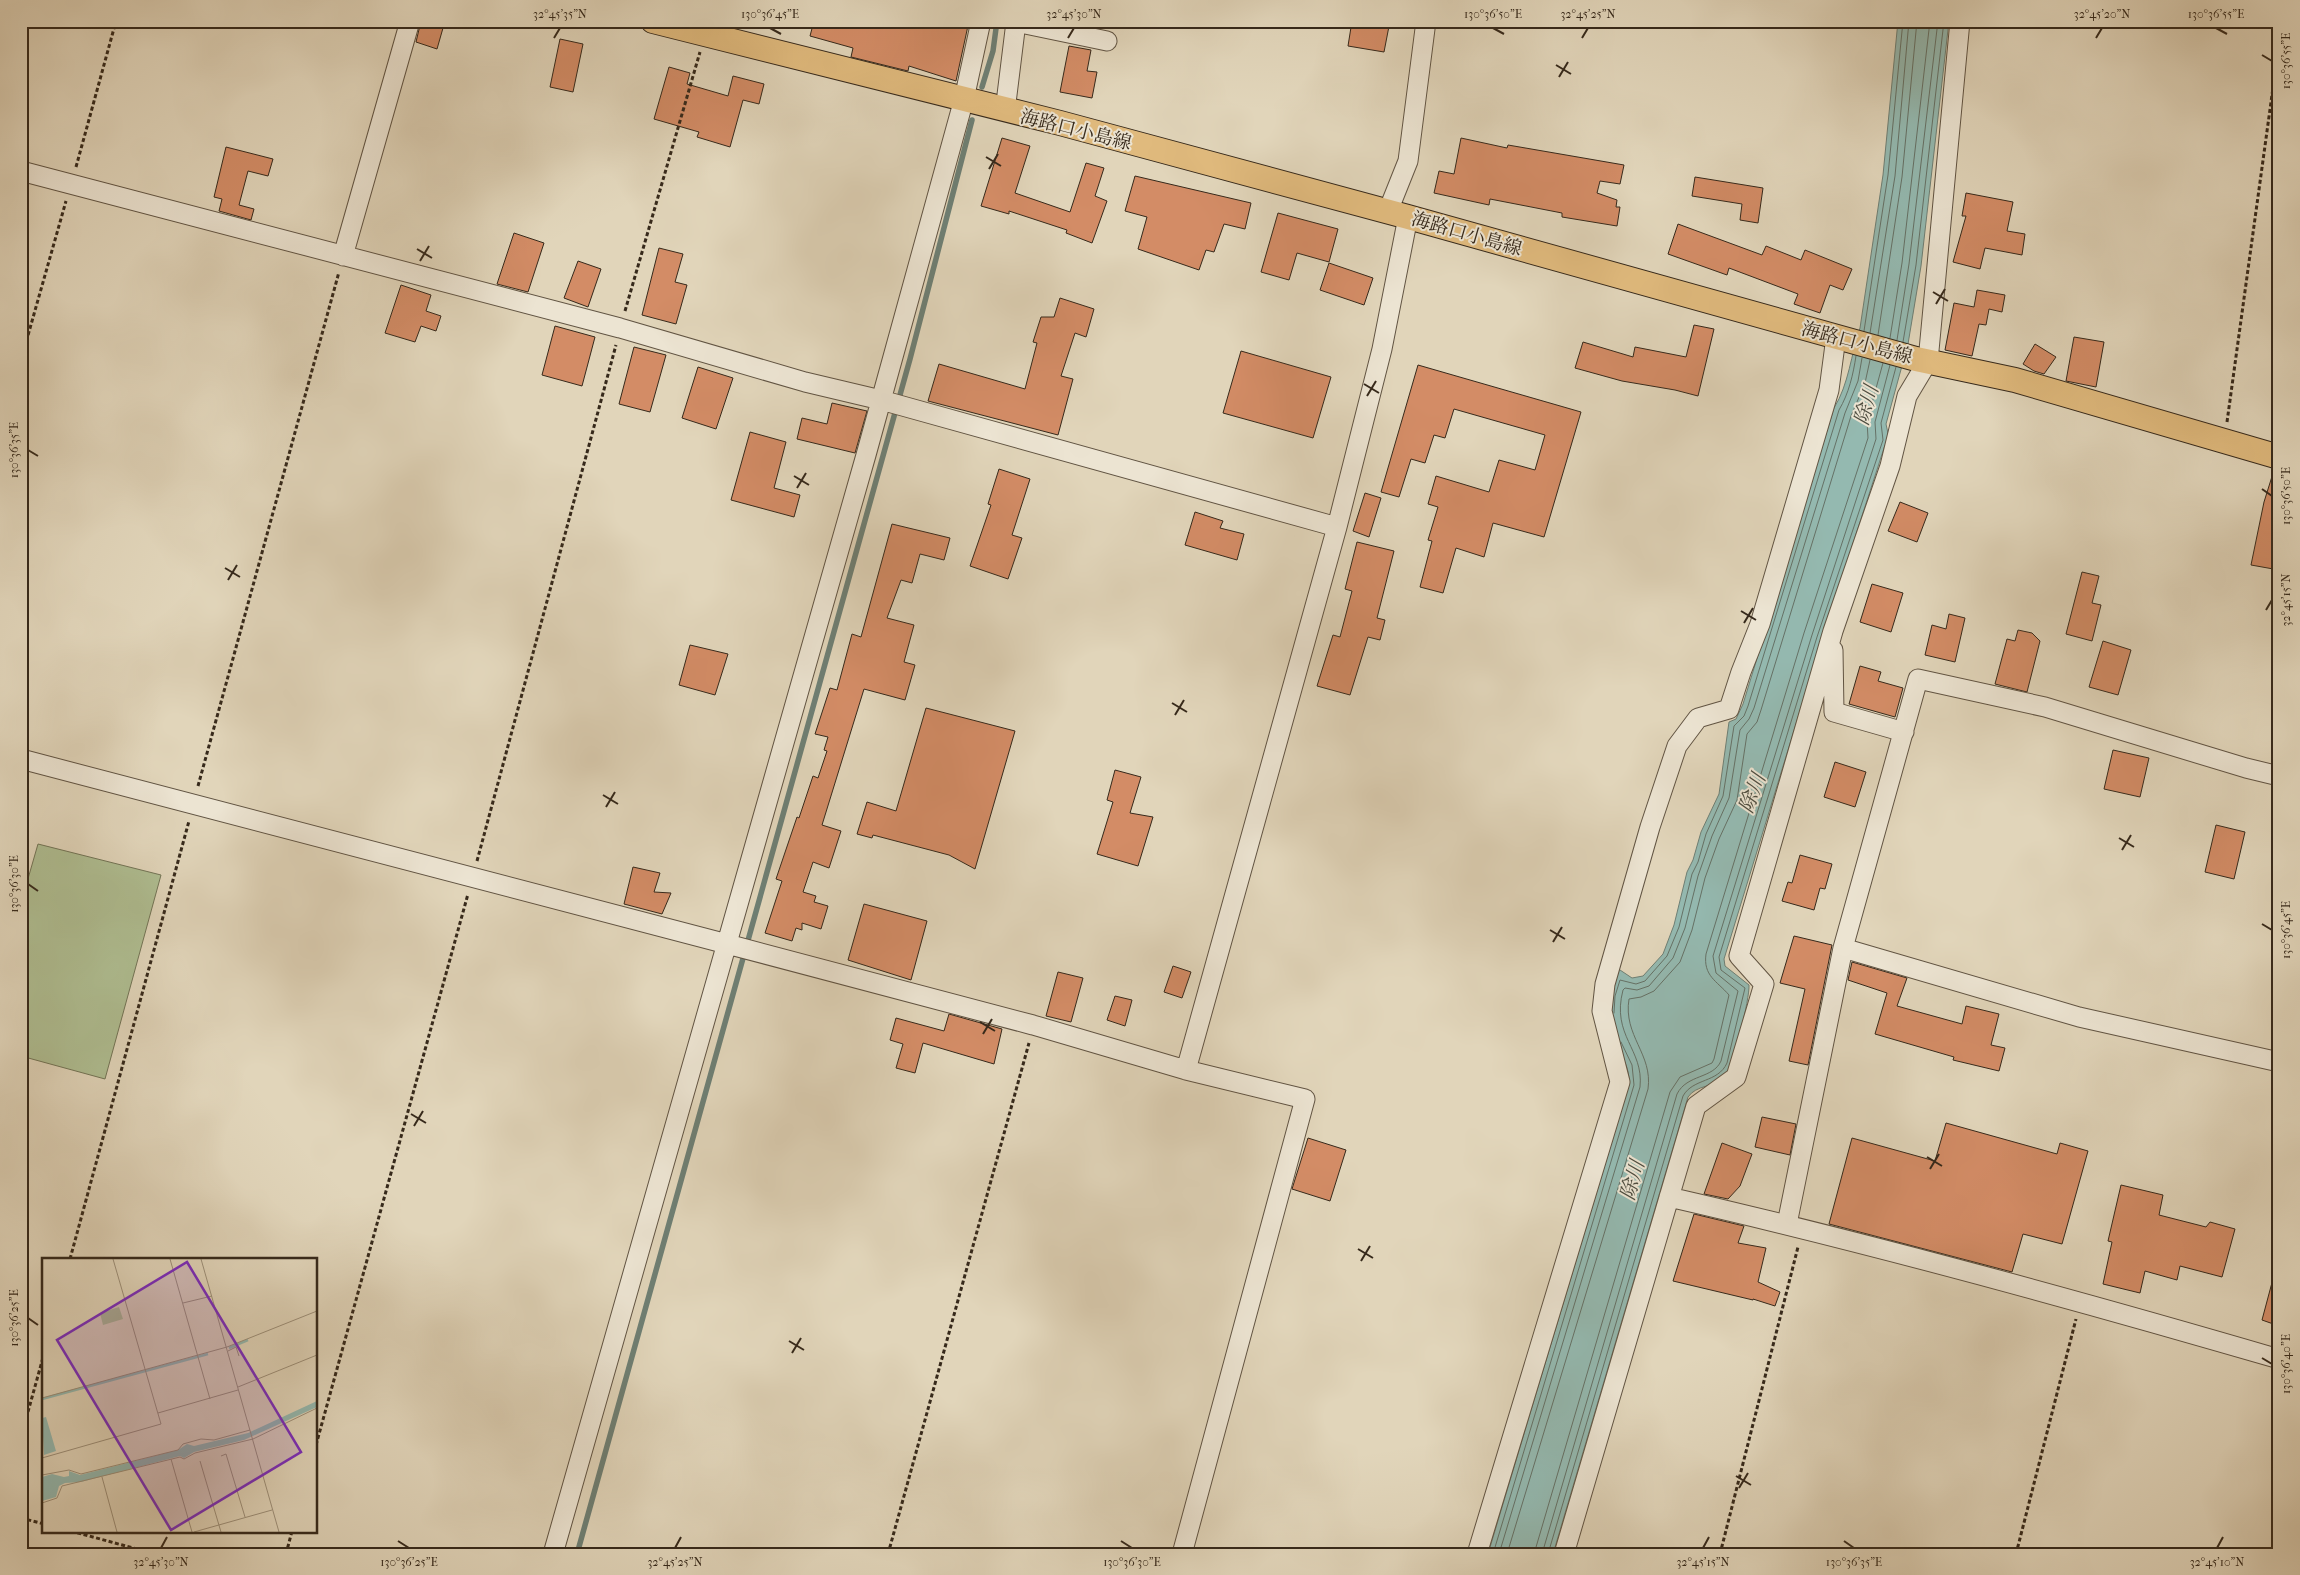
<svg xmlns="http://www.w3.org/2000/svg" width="2300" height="1575" font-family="'IM FELL French Canon','Noto Serif JP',serif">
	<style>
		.green { fill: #afbe92; stroke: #727456 }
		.water { fill: #94b9b0; stroke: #6e7f74 }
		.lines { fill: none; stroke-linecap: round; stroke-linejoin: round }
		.shore { stroke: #657166; stroke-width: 1 }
		.stream { stroke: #6e7f74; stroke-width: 5.5 }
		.building { fill: #d38c66; stroke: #36291b }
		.minor-casing { stroke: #615443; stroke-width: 21 }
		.major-casing { stroke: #36291b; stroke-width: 26 }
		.path { stroke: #36291b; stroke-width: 3; stroke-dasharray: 4 2.5; stroke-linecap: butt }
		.minor { stroke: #ece4d2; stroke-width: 19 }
		.major { stroke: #e0ba7d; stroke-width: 24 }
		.ticks { fill: none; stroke: #36291b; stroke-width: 2 }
		.labels { text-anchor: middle; stroke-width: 4; stroke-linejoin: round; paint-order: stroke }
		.street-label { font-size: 19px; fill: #36291b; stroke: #ece4d2 }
		.water-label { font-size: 20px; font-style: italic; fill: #4e4d40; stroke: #ece4d2 }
		.inset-river { fill: none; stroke: #94b9b0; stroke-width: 2.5 }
		.inset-road { fill: none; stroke: #9d907a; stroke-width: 1 }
		.view { fill: #7b2cbf; fill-opacity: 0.15; stroke: #7b2cbf; stroke-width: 2.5 }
		.inset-edge { fill: none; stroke: #36291b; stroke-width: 2.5 }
		.neatline { fill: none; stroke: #36291b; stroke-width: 2 }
		.ticks-label { font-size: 12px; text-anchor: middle; fill: #36291b }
	</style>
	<rect width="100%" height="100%" fill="#e1d5ba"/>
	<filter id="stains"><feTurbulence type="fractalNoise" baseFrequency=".004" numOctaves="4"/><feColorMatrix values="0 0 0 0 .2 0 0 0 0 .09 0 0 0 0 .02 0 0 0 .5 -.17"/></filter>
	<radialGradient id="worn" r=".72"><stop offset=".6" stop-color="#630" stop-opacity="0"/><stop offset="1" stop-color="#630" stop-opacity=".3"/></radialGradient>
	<path class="green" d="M38,844L161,875L105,1079L21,1056V903Z"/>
	<path class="water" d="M1898,21H1949L1921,266L1908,344L1886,424L1890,443L1885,445L1822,639L1724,959L1725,966L1749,985C1750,997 1733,1070 1724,1078C1714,1087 1696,1085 1688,1097L1553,1554H1488L1629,1084C1630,1066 1621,1056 1614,1041C1605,1016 1612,993 1617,968L1632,978L1643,976L1663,954L1674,925L1687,872L1693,860L1701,832L1719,794L1729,722L1736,719L1743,704L1834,408C1849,384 1851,354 1860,328L1883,175Z"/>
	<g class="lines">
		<path class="shore" d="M1864,331L1888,175L1903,21
			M1870,333L1895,176L1909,21
			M1878,335L1902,177L1917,21
			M1890,338L1902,263L1930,21
			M1897,340L1909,264L1938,21
			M1903,342L1916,265L1944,21
			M1614,1013L1615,996L1620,980L1636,984L1645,981L1667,956L1679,927L1692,874L1698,862L1706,834L1723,796L1734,726L1744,716L1748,706L1839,410C1849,393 1853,375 1856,356
			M1493,1554L1634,1085L1632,1065L1621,1042
			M1499,1554L1640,1087C1644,1049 1611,1036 1623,990L1625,988L1637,990L1649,986L1673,958L1685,928L1698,876L1712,836L1729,798L1740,730L1749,719L1754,708L1845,413L1858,381L1862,358
			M1507,1554L1648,1089C1653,1054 1623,1036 1629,999L1641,997L1654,991L1680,962L1692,930L1705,878L1719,839L1737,800L1747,734L1757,722L1761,710L1851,416L1865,383L1870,360
			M1534,1554L1670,1092L1680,1077L1712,1063L1714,1059L1729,995C1717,981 1703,976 1706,954L1804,633L1868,438L1867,421L1883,363
			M1542,1554L1677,1094C1687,1074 1713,1079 1721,1061L1738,991L1716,973L1713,956L1812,635L1876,439L1875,422L1890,365
			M1548,1554L1683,1096C1693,1078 1718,1083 1727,1063L1745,988L1721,970L1719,957L1817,637L1883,440L1881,423L1896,367"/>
		<path class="stream" d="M982,87L993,51L997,21
			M577,1554L910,359L972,120"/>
	</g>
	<path class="building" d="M421,21H445L437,49L416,42Z
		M814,21H969L956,81L909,66L908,71L851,57L853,48L810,36Z
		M1352,21H1390L1384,52L1348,46Z
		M560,39L583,44L573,92L550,87Z
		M1069,46L1091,50L1087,71L1097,72L1092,98L1060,92Z
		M669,67L690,73L687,84L728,96L733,76L764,84L759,104L743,100L730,147L697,137L699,132L654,119Z
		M1002,138L1030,146L1015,193L1070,212L1086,163L1104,168L1095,196L1107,201L1092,243L1066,233L1067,230L1009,211V214L981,206Z
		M1461,138L1507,148L1508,145L1624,165L1620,184L1600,181L1597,193L1617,200L1616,207H1620L1617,226L1562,217V213L1490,199L1489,205L1434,193L1439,171L1454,174Z
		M226,147L273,159L268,176L248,171L239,205L254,209L251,220L219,211L222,199L214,197Z
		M1135,176L1251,203L1245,229L1224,224L1214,252L1206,250L1199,270L1138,249L1147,217L1125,211Z
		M1695,177L1763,188L1758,223L1740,220L1742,204L1692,196Z
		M1966,193L2013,202L2007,231L2025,234L2022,255L1985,248L1980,269L1953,262L1966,216H1962Z
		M1278,213L1338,229L1329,262L1297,253L1289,280L1261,272Z
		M1678,224L1762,255L1766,246L1801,260L1805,250L1852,269L1843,290L1830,285L1820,313L1794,304L1798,294L1729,268L1727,275L1668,254Z
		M514,233L544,243L528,292L497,284Z
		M659,248L683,254L675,282L687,285L676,324L642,315Z
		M578,261L601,269L588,307L564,298Z
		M1329,263L1373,278L1364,305L1320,290Z
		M401,285L431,295L426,311L441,316L436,331L421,326L415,342L385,333Z
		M1977,290L2005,295L2002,312L1989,309L1986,325L1979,324L1972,356L1945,350L1954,303L1974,307Z
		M1060,298L1094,309L1086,337L1075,333L1061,376L1073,379L1058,435L928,401L939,364L1025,389L1037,343L1033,342L1041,317H1054Z
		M1694,325L1714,329L1698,396L1675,390L1622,381L1575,368L1583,342L1633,357L1635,347L1686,357Z
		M555,326L595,337L582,386L542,375Z
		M2074,337L2104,342L2096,387L2066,381Z
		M2035,344L2056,357L2044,374L2034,371L2023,364Z
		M634,347L666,355L650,412L619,404Z
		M1241,351L1331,377L1313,438L1223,413Z
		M1418,365L1581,412L1544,537L1493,523L1484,557L1456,548L1443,593L1420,587L1432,541L1428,540L1438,507L1428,504L1436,476L1489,492L1499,460L1535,470L1545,435L1454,409L1445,438L1434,435L1425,463L1411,459L1399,497L1381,492Z
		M698,367L733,378L716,429L682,418Z
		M832,403L867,411L855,453L797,439L802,418L827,424Z
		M750,432L786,442L774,488L800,495L794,517L731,500Z
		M999,469L1030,479L1012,535L1022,538L1008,579L970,566L991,505L988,504Z
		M2274,470H2279V570L2251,565L2264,502Z
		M1365,493L1381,498L1369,537L1353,531Z
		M1900,502L1928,513L1917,542L1888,531Z
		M1195,512L1223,521L1220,528L1244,534L1237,560L1185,545Z
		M892,524L950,538L944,560L920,554L912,583L901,580L887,618L914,625L904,662L915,665L905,700L864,689L822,825L841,831L829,868L813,862L803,892L816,896L814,902L828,906L821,929L802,923V930L796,928L792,941L765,933L782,881L776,879L797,817L799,818L813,776L818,778L827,751L824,750L828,737L815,734L830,688L837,690L852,634L861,637Z
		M1357,542L1394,551L1377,618L1385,620L1380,640L1368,637L1350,695L1317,686L1333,635L1340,637L1352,591L1345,589Z
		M2082,572L2099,576L2092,603L2101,605L2092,641L2066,634Z
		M1872,584L1903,593L1891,632L1860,622Z
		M1949,614L1965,618L1955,662L1925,655L1932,625L1946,629Z
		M2018,630L2032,633L2040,641L2027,692L1995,684L2007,639L2015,641Z
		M2103,641L2131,650L2118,695L2089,687Z
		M690,645L728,654L715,695L679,685Z
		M1860,666L1881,672L1878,681L1903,688L1895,717L1849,704Z
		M926,708L1015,731L975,869L949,855L873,835L872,838L857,834L867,802L896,811Z
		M2113,750L2149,758L2140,797L2104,789Z
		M1835,762L1866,772L1855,807L1824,797Z
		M1115,770L1141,777L1130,813L1153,817L1138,866L1097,854L1113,802L1107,800Z
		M2216,825L2245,832L2234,879L2205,872Z
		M1800,855L1832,864L1825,889L1820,888L1814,910L1782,901L1788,882L1792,883Z
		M633,867L660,873L654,892L671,893L662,914L624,904Z
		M864,904L927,921L911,980L848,960Z
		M1794,936L1832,945L1808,1065L1789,1061L1805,989L1780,983Z
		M1852,962L1907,978L1897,1006L1962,1024L1966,1006L1999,1014L1991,1045L2005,1048L1999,1071L1953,1060L1954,1057L1875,1034L1887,993L1848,980Z
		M1173,966L1191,972L1182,998L1164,992Z
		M1058,972L1083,978L1071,1022L1046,1016Z
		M1115,996L1132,1000L1125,1026L1107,1020Z
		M949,1014L1002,1029L994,1064L923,1043L915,1073L896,1068L903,1044L890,1040L896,1018L944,1031Z
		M1762,1117L1796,1124L1790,1155L1755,1147Z
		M1946,1123L2057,1154L2060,1143L2088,1151L2062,1244L2023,1234L2012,1272L1829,1224L1852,1138L1935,1161Z
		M1308,1138L1346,1150L1330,1201L1292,1189Z
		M1722,1143L1752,1154L1740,1186L1728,1199L1704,1194Z
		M2121,1185L2163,1195L2159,1215L2206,1227L2210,1222L2235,1229L2222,1277L2180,1266L2177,1280L2145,1271L2140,1293L2103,1284L2112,1242L2108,1241Z
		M1694,1214L1744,1226L1738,1243L1766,1248L1758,1282L1780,1292L1775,1306L1753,1299V1300L1673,1281Z
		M2274,1275H2279V1326L2262,1320Z"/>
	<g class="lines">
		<defs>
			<path id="minor" d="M1005,111L1016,22L1107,41
				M21,171L620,328L805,382L881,400L1337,527
				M1388,211L1408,161L1426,21
				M343,256L410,21
				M1833,650L1834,712L1904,732
				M21,759L727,944L1033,1025L1186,1070L1305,1099L1182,1554
				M1843,948L2079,1017L2279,1062
				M1186,1070L1337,527L1382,349L1408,217
				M1669,1197C1874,1244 2077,1300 2279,1359
				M1787,1224L1843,948L1918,679L2045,707L2246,768L2279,776
				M553,1554L866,455L964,99L981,21
				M1477,1554L1620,1082L1602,1011L1605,984L1650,827L1677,746L1698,718L1729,709L1741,672L1760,624L1829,390L1836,337
				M1564,1554L1696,1106L1736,1077L1764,984L1739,956L1833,631L1890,466L1907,396L1928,361L1960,21"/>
			<path id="major" d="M653,21L1060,123L1408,217L1916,359L2015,380L2279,457"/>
		</defs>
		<use href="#minor" class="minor-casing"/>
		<use href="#major" class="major-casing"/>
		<path class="path" d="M76,167L116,21
			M625,311L700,52
			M21,360L66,201
			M2227,422L2279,44
			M198,786L339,272
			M477,861L616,345
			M70,1259L189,821
			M21,1437L44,1354
			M316,1445L468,894
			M21,1518L44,1524
			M71,1531L155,1554
			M286,1554L292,1531
			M888,1554L1029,1043
			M1720,1554L1798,1247
			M2016,1554L2076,1319"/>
		<use href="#minor" class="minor"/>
		<use href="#major" class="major"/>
	</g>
	<path class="ticks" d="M770,28L781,34M1493,28L1504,34M2216,28L2227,34M554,38L560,28M1068,38L1074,28M1582,38L1588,28M2096,38L2102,28M2262,55L2272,61M1556,65L1571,74M1559,77L1568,62M986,157L1001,166M989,169L998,154M417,249L432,258M420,261L429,246M1933,292L1948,301M1936,304L1945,289M1364,384L1379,393M1367,396L1376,381M28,450L38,456M794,476L809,485M797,488L806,473M2262,489L2272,496M225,568L240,577M228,580L237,565M2266,610L2272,600M1741,611L1756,620M1744,623L1753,608M1172,703L1187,712M1175,715L1184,700M603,795L618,804M606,807L615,792M2119,838L2134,847M2122,850L2131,835M28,884L38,891M2262,924L2272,930M1550,930L1565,939M1553,942L1562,927M980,1022L995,1031M983,1034L992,1019M411,1114L426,1123M414,1126L423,1111M1927,1157L1942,1166M1930,1169L1939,1154M1358,1249L1373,1258M1361,1261L1370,1246M28,1318L38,1325M789,1341L804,1350M792,1353L801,1338M2262,1358L2272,1364M1736,1476L1751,1485M1739,1488L1748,1473M398,1541L409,1548M1121,1541L1132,1548M1844,1541L1854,1548M161,1548L167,1537M675,1548L681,1537M1703,1548L1709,1537M2217,1548L2223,1537"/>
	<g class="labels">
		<g class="street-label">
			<text transform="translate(1076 129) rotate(14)" y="7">海路口小島線</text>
			<text transform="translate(1467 233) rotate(16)" y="7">海路口小島線</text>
			<text transform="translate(1857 342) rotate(15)" y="7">海路口小島線</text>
		</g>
		<g class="water-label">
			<text transform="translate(1866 405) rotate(-74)" y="7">除川</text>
			<text transform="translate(1752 793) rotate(-69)" y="7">除川</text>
			<text transform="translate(1632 1180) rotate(-74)" y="7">除川</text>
		</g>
	</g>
	<g transform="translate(42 1258)">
		<rect width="275" height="275" fill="#e1d5ba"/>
		<path d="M77,49L81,61L61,67L58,55Z" fill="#afbe92"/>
		<path d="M275,143V149L202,182L152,194L142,200L138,198L39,224L23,225L17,228L14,239L0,243V219L10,216L22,219L27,218V213L38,217L136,192L145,186L152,188L206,175ZM4,159L14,193L2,197L0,160Z" fill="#94b9b0"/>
		<path class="inset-river" d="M187,90L206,82M0,141L166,96"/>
		<path class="inset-road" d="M128,1L168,141M159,1L237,274M141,45L170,38M186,93L194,89L197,98M196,129L275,97M0,140L185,89L275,53M116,155L196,132M179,198L184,196L203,259M0,200L119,166L71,1M129,201L150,274M158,203L179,274M0,217L27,212L39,216L136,192L141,186L159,181L172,182L208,172M60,219L75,274M0,245L15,240L20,228L138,199L142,201L153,195L211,181L275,150M152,274L230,252"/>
		<path class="view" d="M145,4L259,194L129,272L15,82Z"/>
		<rect width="275" height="275" class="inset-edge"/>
	</g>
	<rect width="2300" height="1575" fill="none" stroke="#e1d5ba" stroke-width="55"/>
	<rect x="28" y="28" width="2244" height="1520" class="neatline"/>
	<g class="ticks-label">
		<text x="560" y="18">32°45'35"N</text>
		<text x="770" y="18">130°36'45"E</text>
		<text x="1074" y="18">32°45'30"N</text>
		<text x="1493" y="18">130°36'50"E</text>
		<text x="1588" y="18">32°45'25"N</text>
		<text x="2102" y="18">32°45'20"N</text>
		<text x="2216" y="18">130°36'55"E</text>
		<text transform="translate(2286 61) rotate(-90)" y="4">130°36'55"E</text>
		<text transform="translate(14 450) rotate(-90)" y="4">130°36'35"E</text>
		<text transform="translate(2286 496) rotate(-90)" y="4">130°36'50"E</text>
		<text transform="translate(2286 600) rotate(-90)" y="4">32°45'15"N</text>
		<text transform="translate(14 884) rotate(-90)" y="4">130°36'30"E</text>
		<text transform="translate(2286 930) rotate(-90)" y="4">130°36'45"E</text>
		<text transform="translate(14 1318) rotate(-90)" y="4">130°36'25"E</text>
		<text transform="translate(2286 1364) rotate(-90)" y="4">130°36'40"E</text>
		<text x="161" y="1566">32°45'30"N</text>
		<text x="409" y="1566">130°36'25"E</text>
		<text x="675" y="1566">32°45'25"N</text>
		<text x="1132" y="1566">130°36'30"E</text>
		<text x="1703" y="1566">32°45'15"N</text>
		<text x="1854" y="1566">130°36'35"E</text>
		<text x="2217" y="1566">32°45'10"N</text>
	</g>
	<rect width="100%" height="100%" filter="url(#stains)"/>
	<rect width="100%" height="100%" fill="url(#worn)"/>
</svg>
